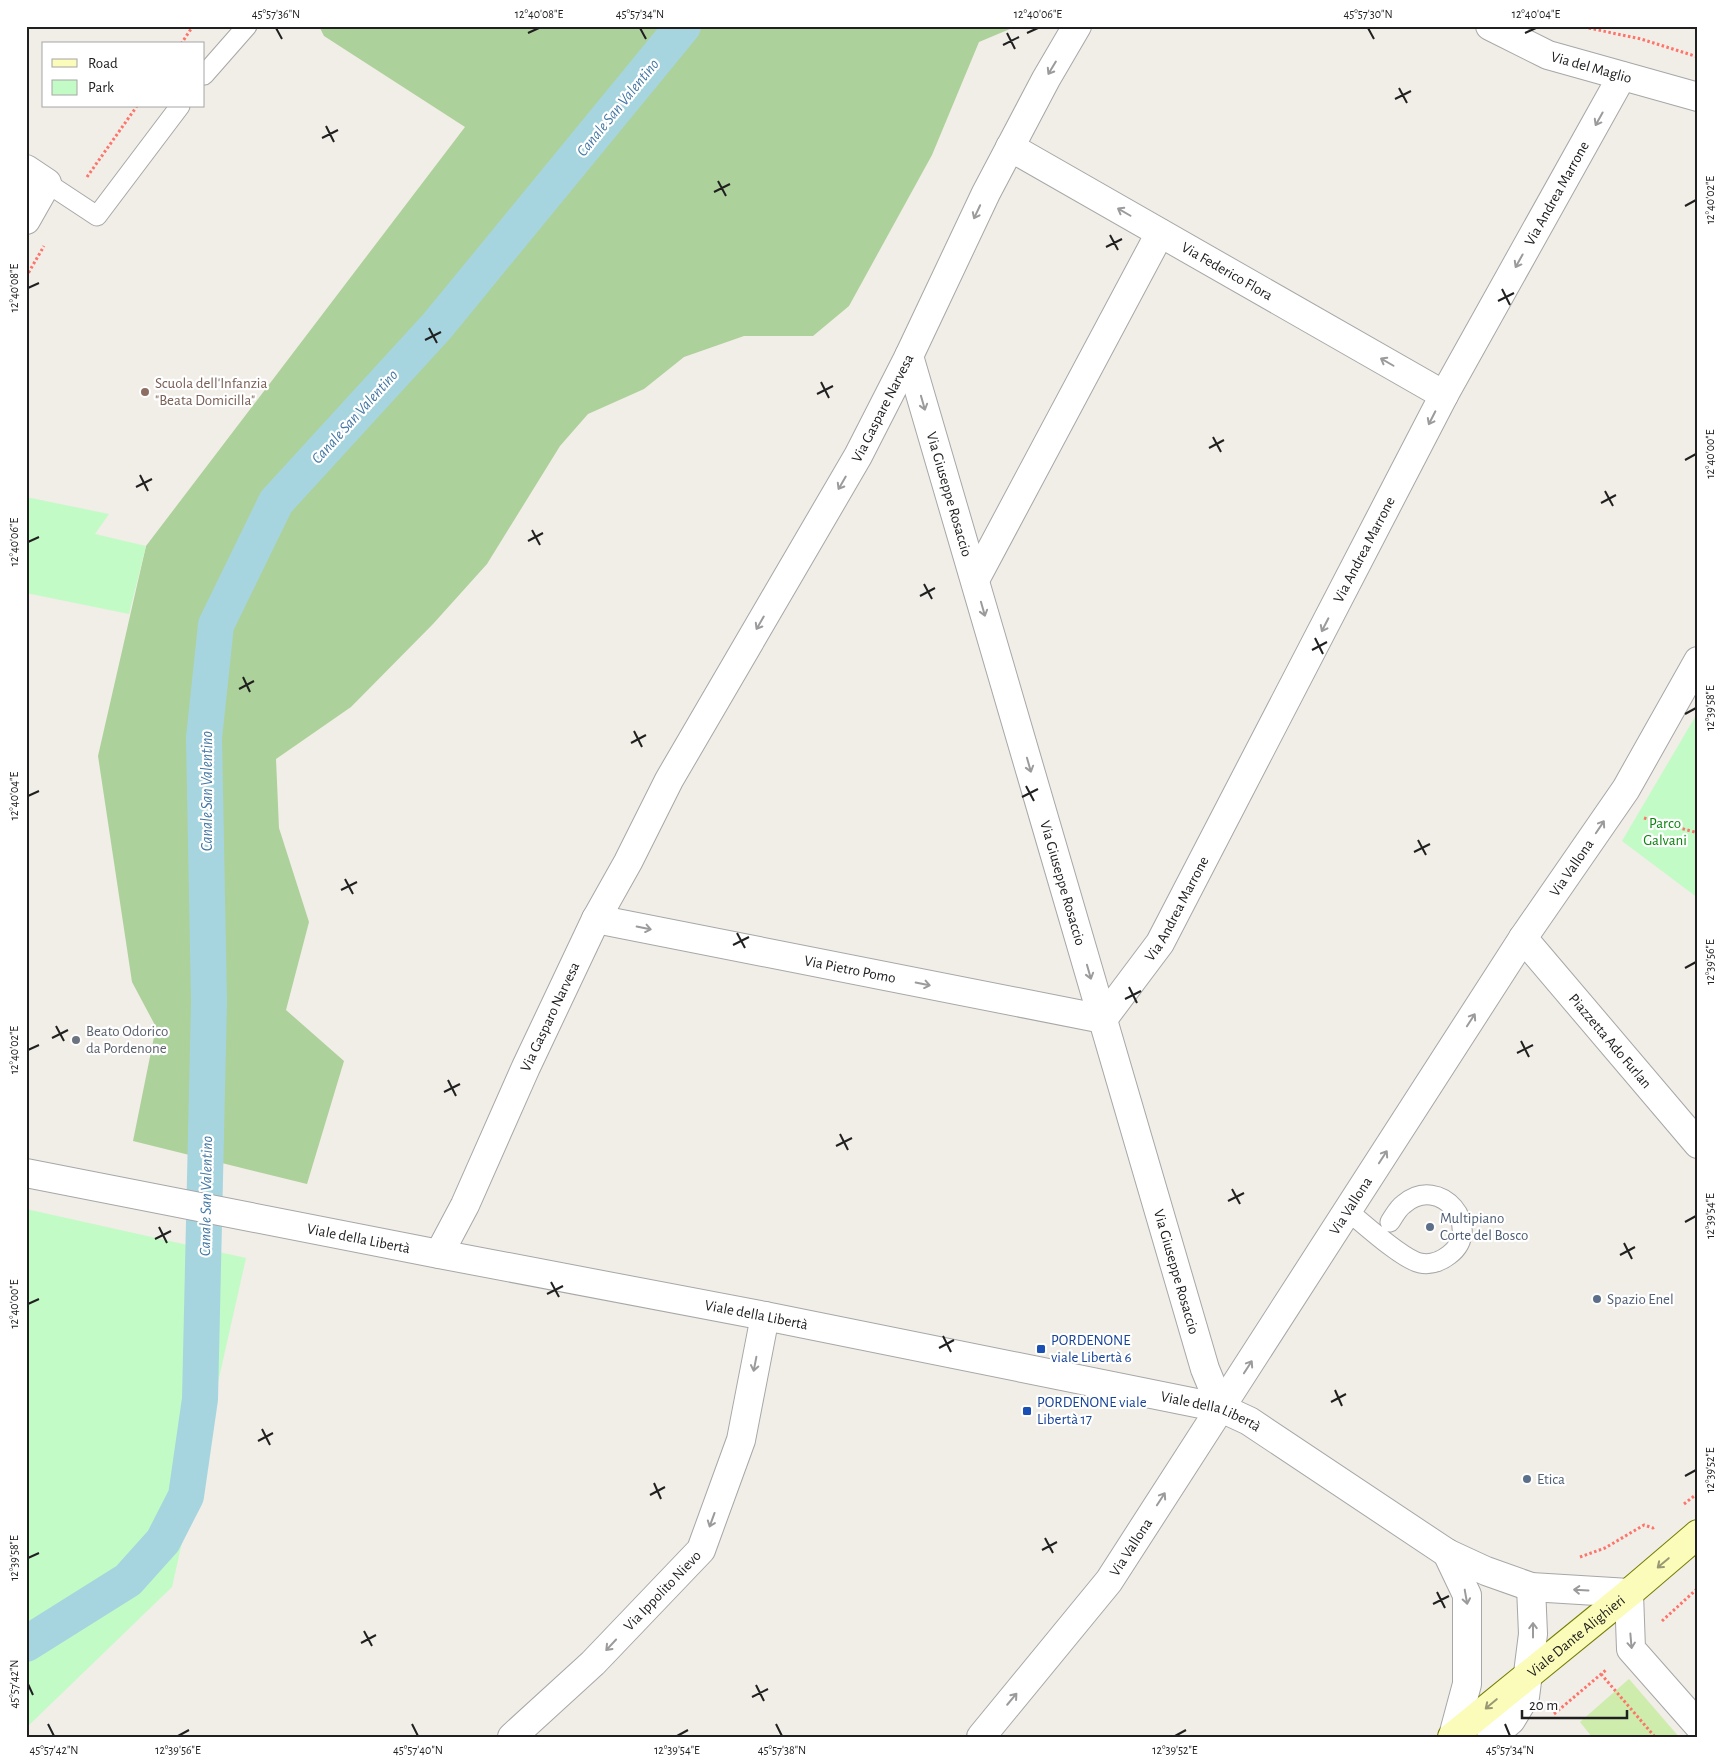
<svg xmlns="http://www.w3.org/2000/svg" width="1724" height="1763" font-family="'Alegreya Sans',sans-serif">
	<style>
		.grass { fill: #ceecac }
		.forest { fill: #add19a }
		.park { fill: #c3fbc6 }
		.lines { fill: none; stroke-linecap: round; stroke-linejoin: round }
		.canal { stroke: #a6d5df; stroke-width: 36 }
		.service-casing { stroke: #a7a7a7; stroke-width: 21 }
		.pedestrian-casing { stroke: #a7a7a7; stroke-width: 30 }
		.minor-casing { stroke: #a7a7a7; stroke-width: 30 }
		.secondary-casing { stroke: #747d02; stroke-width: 30 }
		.path { stroke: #fd746b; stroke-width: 3; stroke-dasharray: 2.5 2.5; stroke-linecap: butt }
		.service { stroke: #fff; stroke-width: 19 }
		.pedestrian { stroke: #fff; stroke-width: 28 }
		.minor { stroke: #fff; stroke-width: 28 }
		.secondary { stroke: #fbfbba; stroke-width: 28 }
		.oneway { stroke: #9b9b9b }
		.oneway2 { stroke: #989875 }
		.ticks { fill: none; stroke: #202020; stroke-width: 2 }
		.education-dot { fill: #8d6e63; stroke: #fff; stroke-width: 2 }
		.worship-dot { fill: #6b7280; stroke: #fff; stroke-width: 2 }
		.service-dot { fill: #5c6f8a; stroke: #fff; stroke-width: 2 }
		.transit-dot { fill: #1a4fb4; stroke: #fff; stroke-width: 2 }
		.labels { text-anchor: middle; stroke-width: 4.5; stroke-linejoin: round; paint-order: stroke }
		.street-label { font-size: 15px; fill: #202020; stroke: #fff }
		.education-label { font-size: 15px; fill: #785e54; stroke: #fff; text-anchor: start }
		.park-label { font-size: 15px; fill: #09840e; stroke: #fff }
		.worship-label { font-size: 15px; fill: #5b616d; stroke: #fff; text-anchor: start }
		.service-label { font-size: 15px; fill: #4e5e75; stroke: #fff; text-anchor: start }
		.transit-label { font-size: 15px; fill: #164399; stroke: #fff; text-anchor: start }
		.water-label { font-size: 16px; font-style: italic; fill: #4378a4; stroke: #fff }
		.neatline { fill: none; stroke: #202020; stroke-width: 2 }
		.ticks-label { font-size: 12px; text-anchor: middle; fill: #202020 }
	</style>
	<rect width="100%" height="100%" fill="#f1ede7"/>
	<path class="grass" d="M1629,1679L1679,1737H1592L1580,1722Z"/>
	<path class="forest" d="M319,26H1017L979,42L932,155L849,306L813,336H744L684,357L644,389L588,414L560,446L487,564L433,624L351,707L276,759L279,828L309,922L286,1010L344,1061L307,1184L133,1141L156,1027L132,982L98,756L146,546L465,127L324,36Z"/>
	<path class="park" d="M26,497L109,514L95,534L146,546L129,614L26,593Z
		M1698,712V898L1622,841Z
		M26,1209L246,1258L172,1587L26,1728Z"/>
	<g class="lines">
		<path class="canal" d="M26,1644L128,1580L163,1541L186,1496L200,1399L209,1002L204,738L216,625L276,502L437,326L683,26"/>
		<defs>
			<path id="service" d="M204,75L247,26
				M47,183L97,216L180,106
				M1348,1211C1364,1224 1402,1259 1420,1263C1430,1265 1440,1262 1449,1255C1485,1228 1440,1173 1404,1204C1398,1208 1394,1216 1390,1222"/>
			<g id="pedestrian">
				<path id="s1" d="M1523,938L1698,1144"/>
			</g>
			<g id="minor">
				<path id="s2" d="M1490,26L1548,55L1698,97"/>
				<path id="s3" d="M1010,147L1444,395"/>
				<path d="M26,169L47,183L26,220"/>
				<path id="s4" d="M909,356L1205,1369L1221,1408"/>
				<path d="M975,580L1160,233"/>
				<path id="s5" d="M596,919L1103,1019L1160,943L1444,395L1622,76"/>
				<path id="s6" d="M26,1173L439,1254L765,1316L1221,1408L1249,1421L1447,1553L1486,1571L1531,1587L1629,1593L1631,1649L1698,1725"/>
				<path id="s7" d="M439,1254L465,1205L526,1067L596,919L628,862L669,780L858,456L909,356L986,193L1046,79L1077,26"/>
				<path d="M1447,1553L1467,1595V1684L1453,1736"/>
				<path id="s8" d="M512,1737L593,1663L701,1550L741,1440L765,1316"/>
				<path id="s9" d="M981,1737L1109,1581L1523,938L1626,789L1698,661"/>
				<path d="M1491,1737L1511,1720L1525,1697L1533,1634L1531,1587"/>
			</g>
			<g id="secondary">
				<path id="s10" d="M1452,1737L1629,1593L1698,1534"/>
			</g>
		</defs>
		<use href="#service" class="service-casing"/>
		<use href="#pedestrian" class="pedestrian-casing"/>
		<use href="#minor" class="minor-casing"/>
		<use href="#secondary" class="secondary-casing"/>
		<path class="path" d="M1579,26L1641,39L1698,57
			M181,44L193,26
			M87,177L137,106
			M26,277L44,246
			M1644,818L1698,833
			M1684,1504L1698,1493
			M1580,1557L1605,1548L1644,1525L1653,1528L1655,1527
			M1662,1621L1698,1588
			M1601,1674L1655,1737
			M1554,1714L1606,1670"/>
		<use href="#service" class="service"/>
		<use href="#pedestrian" class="pedestrian"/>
		<use href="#minor" class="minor"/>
		<use href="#secondary" class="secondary"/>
	</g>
	<defs><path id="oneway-shaft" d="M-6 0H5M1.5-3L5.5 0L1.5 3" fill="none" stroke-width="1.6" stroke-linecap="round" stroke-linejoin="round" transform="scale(1.25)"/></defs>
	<g class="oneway">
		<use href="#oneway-shaft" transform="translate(1052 68) rotate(121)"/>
		<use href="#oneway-shaft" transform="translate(1599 119) rotate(119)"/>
		<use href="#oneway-shaft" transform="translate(977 212) rotate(115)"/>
		<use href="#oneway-shaft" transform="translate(1124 212) rotate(-150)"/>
		<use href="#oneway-shaft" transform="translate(1519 261) rotate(119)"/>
		<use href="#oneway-shaft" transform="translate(1387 362) rotate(-150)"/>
		<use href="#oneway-shaft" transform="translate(923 403) rotate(74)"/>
		<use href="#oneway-shaft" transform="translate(1432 418) rotate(117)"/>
		<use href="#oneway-shaft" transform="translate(842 483) rotate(120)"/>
		<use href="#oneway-shaft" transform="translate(983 609) rotate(74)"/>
		<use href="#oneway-shaft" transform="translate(760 623) rotate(120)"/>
		<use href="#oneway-shaft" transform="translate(1325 625) rotate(117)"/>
		<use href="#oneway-shaft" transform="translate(1029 765) rotate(74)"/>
		<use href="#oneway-shaft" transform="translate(1600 827) rotate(-56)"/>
		<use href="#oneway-shaft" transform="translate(644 928) rotate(11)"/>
		<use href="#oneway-shaft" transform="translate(1089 972) rotate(74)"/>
		<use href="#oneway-shaft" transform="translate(923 984) rotate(11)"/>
		<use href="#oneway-shaft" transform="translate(1471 1020) rotate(-57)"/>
		<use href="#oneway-shaft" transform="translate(1383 1157) rotate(-57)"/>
		<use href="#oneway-shaft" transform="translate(755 1364) rotate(101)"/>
		<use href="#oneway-shaft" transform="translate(1248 1367) rotate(-57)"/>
		<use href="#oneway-shaft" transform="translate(1161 1499) rotate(-57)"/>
		<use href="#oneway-shaft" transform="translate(712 1520) rotate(110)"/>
		<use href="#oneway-shaft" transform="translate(1581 1590) rotate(-177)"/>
		<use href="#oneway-shaft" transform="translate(1466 1597) rotate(80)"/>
		<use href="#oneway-shaft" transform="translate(1533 1630) rotate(-90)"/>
		<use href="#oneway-shaft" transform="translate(1631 1641) rotate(85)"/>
		<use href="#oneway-shaft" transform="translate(611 1645) rotate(133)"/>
		<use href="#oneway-shaft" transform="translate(1012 1699) rotate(-50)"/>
	</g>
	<g class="oneway2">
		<use href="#oneway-shaft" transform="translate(1663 1563) rotate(140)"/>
		<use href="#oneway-shaft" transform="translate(1491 1704) rotate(140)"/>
	</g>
	<path class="ticks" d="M276,28L282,39M640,28L646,39M1368,28L1374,39M528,33L539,28M1007,33L1015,49M1027,33L1038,28M1525,33L1536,28M1003,45L1019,37M1399,88L1407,103M1395,99L1411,91M326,126L334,142M322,138L338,130M718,181L726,196M714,192L730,184M1685,206L1696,200M1110,235L1118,250M1106,247L1122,239M28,288L39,283M1502,289L1510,305M1498,301L1514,293M429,328L437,343M425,340L441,332M821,382L829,398M817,394L833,386M1213,437L1221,452M1209,448L1224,440M1685,460L1696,454M140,475L148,491M136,487L152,479M1605,491L1613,506M1601,503L1616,495M532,530L540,545M528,541L543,533M28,542L39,537M924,584L932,599M920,596L935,588M1315,638L1323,654M1312,650L1327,642M243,677L250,692M239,689L254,681M1685,714L1696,708M634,731L642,747M631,743L646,735M1026,786L1034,801M28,796L39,791M1022,797L1038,789M1418,840L1426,855M1414,852L1430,844M345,879L353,894M341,890L357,882M737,933L745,948M733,945L749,937M1685,968L1696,962M1129,987L1137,1003M1125,999L1141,991M56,1026L64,1041M52,1038L68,1030M1521,1041L1529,1057M28,1050L39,1045M1517,1053L1533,1045M448,1080L456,1096M444,1092L460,1084M840,1134L848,1150M836,1146L852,1138M1232,1189L1240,1204M1228,1201L1244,1193M1685,1222L1696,1216M159,1227L167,1243M155,1239L171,1231M1624,1243L1632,1259M1620,1255L1635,1247M551,1282L559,1297M547,1294L563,1286M28,1304L39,1299M943,1336L951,1352M939,1348L954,1340M1335,1390L1342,1406M1331,1402L1346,1394M262,1429L270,1445M258,1441L273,1433M1685,1476L1696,1470M654,1483L661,1499M650,1495L665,1487M1045,1538L1053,1553M1042,1550L1057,1542M28,1558L39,1553M1437,1592L1445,1608M1433,1604L1449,1596M364,1631L372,1646M361,1643L376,1635M28,1684L33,1695M756,1685L764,1701M752,1697L768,1689M48,1724L54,1736M412,1724L418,1736M776,1724L782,1736M1505,1724L1510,1736M178,1736L189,1730M677,1736L688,1730M1175,1736L1186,1730"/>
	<circle class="education-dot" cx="145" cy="392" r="5"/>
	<circle class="worship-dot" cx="76" cy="1040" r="5"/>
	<g class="service-dot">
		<circle cx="1430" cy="1227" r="5"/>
		<circle cx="1597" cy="1299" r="5"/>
		<circle cx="1527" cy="1479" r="5"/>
	</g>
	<g class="transit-dot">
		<rect x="1036" y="1344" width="10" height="10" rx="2.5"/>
		<rect x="1022" y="1406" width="10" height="10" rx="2.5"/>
	</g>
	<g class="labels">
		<g class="street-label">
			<text dy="5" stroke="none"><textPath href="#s2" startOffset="110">Via del Maglio</textPath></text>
			<text dy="5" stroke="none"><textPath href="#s5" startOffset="1460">Via Andrea Marrone</textPath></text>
			<text dy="5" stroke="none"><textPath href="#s3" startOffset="250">Via Federico Flora</textPath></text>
			<text dy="5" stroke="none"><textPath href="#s7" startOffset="956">Via Gaspare Narvesa</textPath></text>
			<text dy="5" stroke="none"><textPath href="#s4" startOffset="144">Via Giuseppe Rosaccio</textPath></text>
			<text dy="5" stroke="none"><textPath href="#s5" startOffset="1055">Via Andrea Marrone</textPath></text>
			<text dy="5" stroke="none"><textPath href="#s9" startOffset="1052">Via Vallona</textPath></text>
			<text dy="5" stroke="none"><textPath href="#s4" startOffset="549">Via Giuseppe Rosaccio</textPath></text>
			<text dy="5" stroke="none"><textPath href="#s5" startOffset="650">Via Andrea Marrone</textPath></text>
			<text dy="5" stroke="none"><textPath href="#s5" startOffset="259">Via Pietro Pomo</textPath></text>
			<text dy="5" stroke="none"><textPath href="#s7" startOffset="262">Via Gasparo Narvesa</textPath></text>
			<text dy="5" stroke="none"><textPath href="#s1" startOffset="135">Piazzetta Ado Furlan</textPath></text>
			<text dy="5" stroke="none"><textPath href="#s9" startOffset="648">Via Vallona</textPath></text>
			<text dy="5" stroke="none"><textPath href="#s6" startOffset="339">Viale della Libertà</textPath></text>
			<text dy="5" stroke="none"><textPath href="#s4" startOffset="954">Via Giuseppe Rosaccio</textPath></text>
			<text dy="5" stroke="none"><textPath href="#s6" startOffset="744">Viale della Libertà</textPath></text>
			<text dy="5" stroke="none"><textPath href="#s6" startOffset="1209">Viale della Libertà</textPath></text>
			<text dy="5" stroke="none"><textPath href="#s9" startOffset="242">Via Vallona</textPath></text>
			<text dy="5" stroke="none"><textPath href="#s8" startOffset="210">Via Ippolito Nievo</textPath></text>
			<text dy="5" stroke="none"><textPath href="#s10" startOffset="160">Viale Dante Alighieri</textPath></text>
		</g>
		<g class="education-label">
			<text x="155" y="388">Scuola dell'Infanzia<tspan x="155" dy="17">"Beata Domicilla"</tspan></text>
		</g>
		<g class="park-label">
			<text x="1665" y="828">Parco<tspan x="1665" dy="17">Galvani</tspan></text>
		</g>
		<g class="worship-label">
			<text x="86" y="1036">Beato Odorico<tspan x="86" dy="17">da Pordenone</tspan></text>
		</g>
		<g class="service-label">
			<text x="1440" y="1223">Multipiano<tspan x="1440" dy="17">Corte del Bosco</tspan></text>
			<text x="1607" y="1304">Spazio Enel</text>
			<text x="1537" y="1484">Etica</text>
		</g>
		<g class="transit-label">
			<text x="1051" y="1345">PORDENONE<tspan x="1051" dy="17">viale Libertà 6</tspan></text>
			<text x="1037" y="1407">PORDENONE viale<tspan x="1037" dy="17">Libertà 17</tspan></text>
		</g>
		<g class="water-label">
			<text transform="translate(617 107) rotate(-51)" y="6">Canale San Valentino</text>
			<text transform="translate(354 416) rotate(-48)" y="6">Canale San Valentino</text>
			<text transform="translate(206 791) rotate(-90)" y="6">Canale San Valentino</text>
			<text transform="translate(205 1196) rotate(-89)" y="6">Canale San Valentino</text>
		</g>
	</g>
	<rect width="1724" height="1763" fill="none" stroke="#ffffff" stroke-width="55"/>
	<rect x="42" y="42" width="162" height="65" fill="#ffffff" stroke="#a6a6a6"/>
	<rect x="52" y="59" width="25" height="8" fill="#fbfbba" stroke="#a6a6a6"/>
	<text x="88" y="68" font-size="15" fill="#202020">Road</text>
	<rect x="52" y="80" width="25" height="15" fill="#c3fbc6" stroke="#a6a6a6"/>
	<text x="88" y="92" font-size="15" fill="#202020">Park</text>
	<path d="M1522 1710v8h105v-8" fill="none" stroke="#202020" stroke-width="2.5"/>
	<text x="1529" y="1710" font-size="15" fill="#202020" stroke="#ffffff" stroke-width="4" paint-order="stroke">20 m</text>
	<rect x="28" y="28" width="1668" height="1708" class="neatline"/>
	<g class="ticks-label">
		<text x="276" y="18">45°57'36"N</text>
		<text x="539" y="18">12°40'08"E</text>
		<text x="640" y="18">45°57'34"N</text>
		<text x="1038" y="18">12°40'06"E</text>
		<text x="1368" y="18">45°57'30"N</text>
		<text x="1536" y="18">12°40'04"E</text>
		<text transform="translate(1710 200) rotate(-90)" y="4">12°40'02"E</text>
		<text transform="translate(14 288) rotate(-90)" y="4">12°40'08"E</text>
		<text transform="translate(1710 454) rotate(-90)" y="4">12°40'00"E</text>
		<text transform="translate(14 542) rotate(-90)" y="4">12°40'06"E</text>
		<text transform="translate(1710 708) rotate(-90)" y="4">12°39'58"E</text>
		<text transform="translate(14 796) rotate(-90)" y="4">12°40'04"E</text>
		<text transform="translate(1710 962) rotate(-90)" y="4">12°39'56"E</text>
		<text transform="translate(14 1050) rotate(-90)" y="4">12°40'02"E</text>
		<text transform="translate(1710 1216) rotate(-90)" y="4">12°39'54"E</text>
		<text transform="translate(14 1304) rotate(-90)" y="4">12°40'00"E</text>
		<text transform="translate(1710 1470) rotate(-90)" y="4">12°39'52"E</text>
		<text transform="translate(14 1558) rotate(-90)" y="4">12°39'58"E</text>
		<text transform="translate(14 1684) rotate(-90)" y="4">45°57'42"N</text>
		<text x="54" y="1754">45°57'42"N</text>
		<text x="178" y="1754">12°39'56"E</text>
		<text x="418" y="1754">45°57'40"N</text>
		<text x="677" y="1754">12°39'54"E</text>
		<text x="782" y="1754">45°57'38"N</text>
		<text x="1175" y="1754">12°39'52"E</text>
		<text x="1510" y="1754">45°57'34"N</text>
	</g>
</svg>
